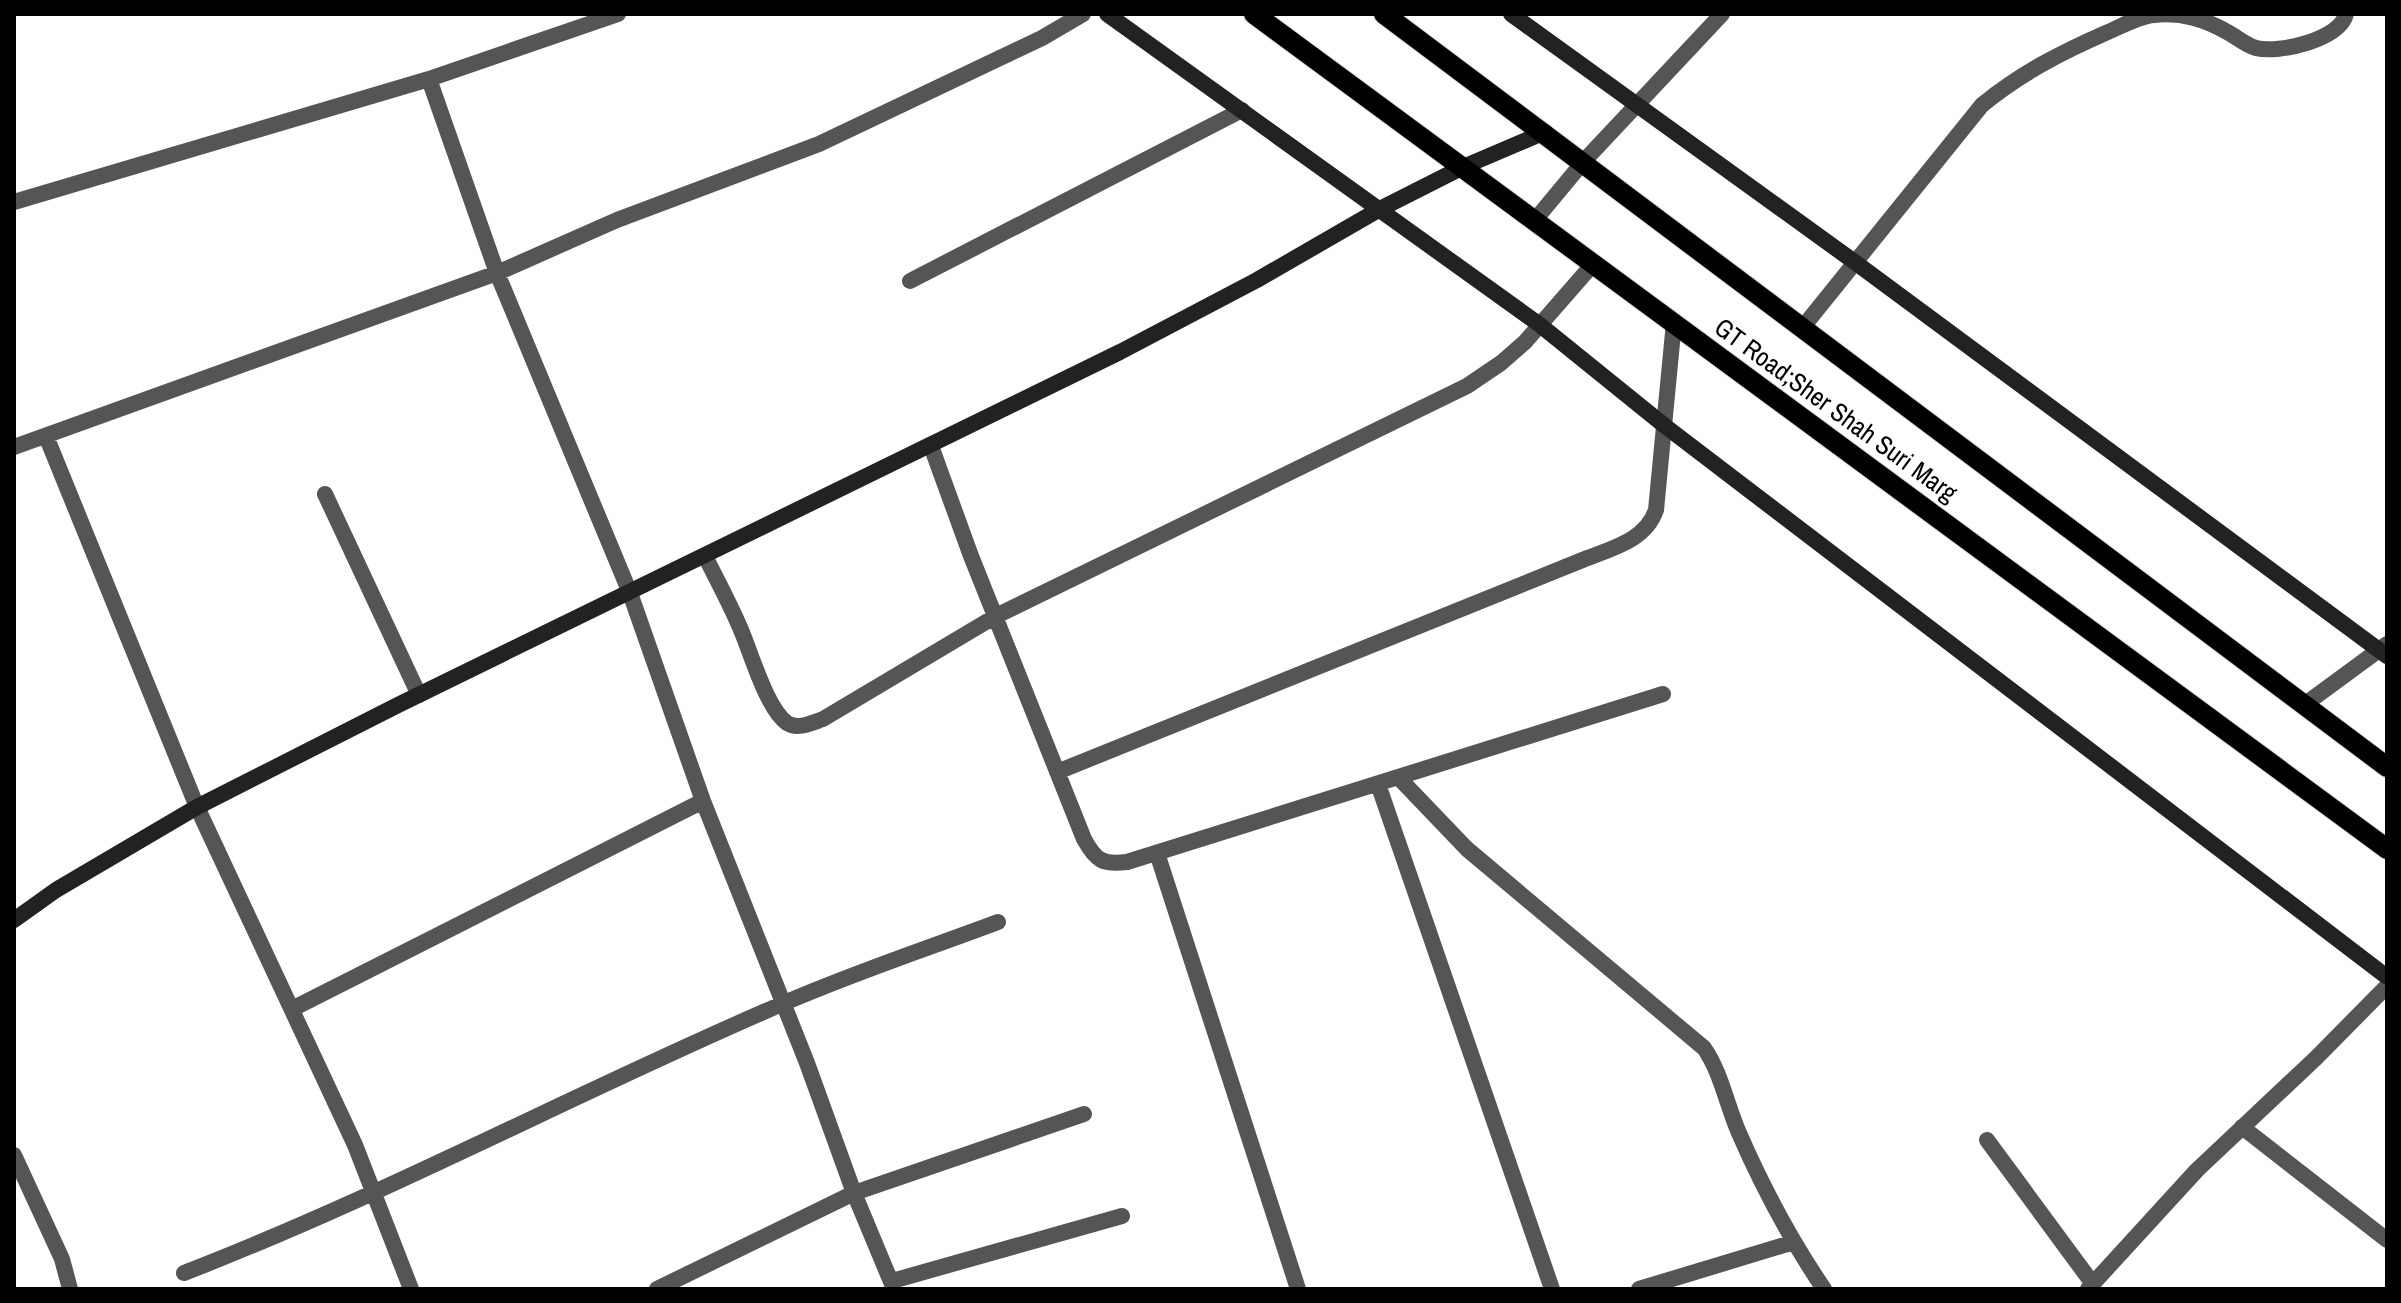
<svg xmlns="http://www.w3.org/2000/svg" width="2401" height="1303" font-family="'Archivo Narrow',sans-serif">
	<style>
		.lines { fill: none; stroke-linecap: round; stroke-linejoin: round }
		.primary-casing { stroke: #dbdbdb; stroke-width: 22 }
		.street { stroke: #555; stroke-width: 16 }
		.secondary { stroke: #222; stroke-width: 16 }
		.primary { stroke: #000; stroke-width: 20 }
		.labels { text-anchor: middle; stroke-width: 6; stroke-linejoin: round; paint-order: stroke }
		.street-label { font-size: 26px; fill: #000; stroke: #fff }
	</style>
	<rect width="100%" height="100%" fill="#fff"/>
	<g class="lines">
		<defs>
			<path id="primary" d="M1254,14L2387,849
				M1384,14L2387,767"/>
		</defs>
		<use href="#primary" class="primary-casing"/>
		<path class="street" d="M429,79L497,273L630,593L703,801L807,1063L854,1193L894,1289
			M14,202L429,79L618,14
			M1535,220L1584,161L1722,14
			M910,281L1242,110
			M1803,327L1982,105C2021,73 2062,52 2108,32C2122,26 2139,16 2154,15C2182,12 2205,19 2229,33C2238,38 2246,45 2256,48C2279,54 2341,39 2346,14
			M46,436L197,807L355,1145L411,1289
			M931,446L971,556L1084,839C1096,861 1103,865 1127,862L1663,694
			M14,447L497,273L617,220L819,144L1042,38L1083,14
			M325,494L419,695
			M705,556C716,578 728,600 738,623C750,648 765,707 787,723C798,730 811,723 823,719L996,616L1467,386L1501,363L1525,342L1594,263
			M2304,705L2387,644
			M1057,772L1580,561C1609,549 1645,542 1656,510L1674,322
			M1398,777L1467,849L1704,1048C1721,1072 1727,1106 1739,1133C1763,1188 1790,1239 1824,1289
			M1378,784L1552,1289
			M1157,853L1298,1289
			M292,1009L703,801
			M2242,1127L2387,1240
			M1987,1140L2093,1284
			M14,1155L62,1259L70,1289
			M184,1273C388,1194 581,1090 782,1004C853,973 926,949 998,922
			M892,1281L1122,1216
			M657,1289L854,1193L1084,1114
			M1639,1289L1794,1242
			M2088,1289L2197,1170L2317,1057L2387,986"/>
		<path class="secondary" d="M1107,14L1540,325L1665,426L2387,977
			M1511,14L1856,263L2387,656
			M14,920L56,890L197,807L398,705L1120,352L1257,280L1380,209L1463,167L1545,132"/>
		<use href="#primary" class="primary"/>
	</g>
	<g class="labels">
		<g class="street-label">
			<text transform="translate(1836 410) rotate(36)" y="9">GT Road;Sher Shah Suri Marg</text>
		</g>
	</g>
	<rect width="2401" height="1303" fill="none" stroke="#000000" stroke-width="32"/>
</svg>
